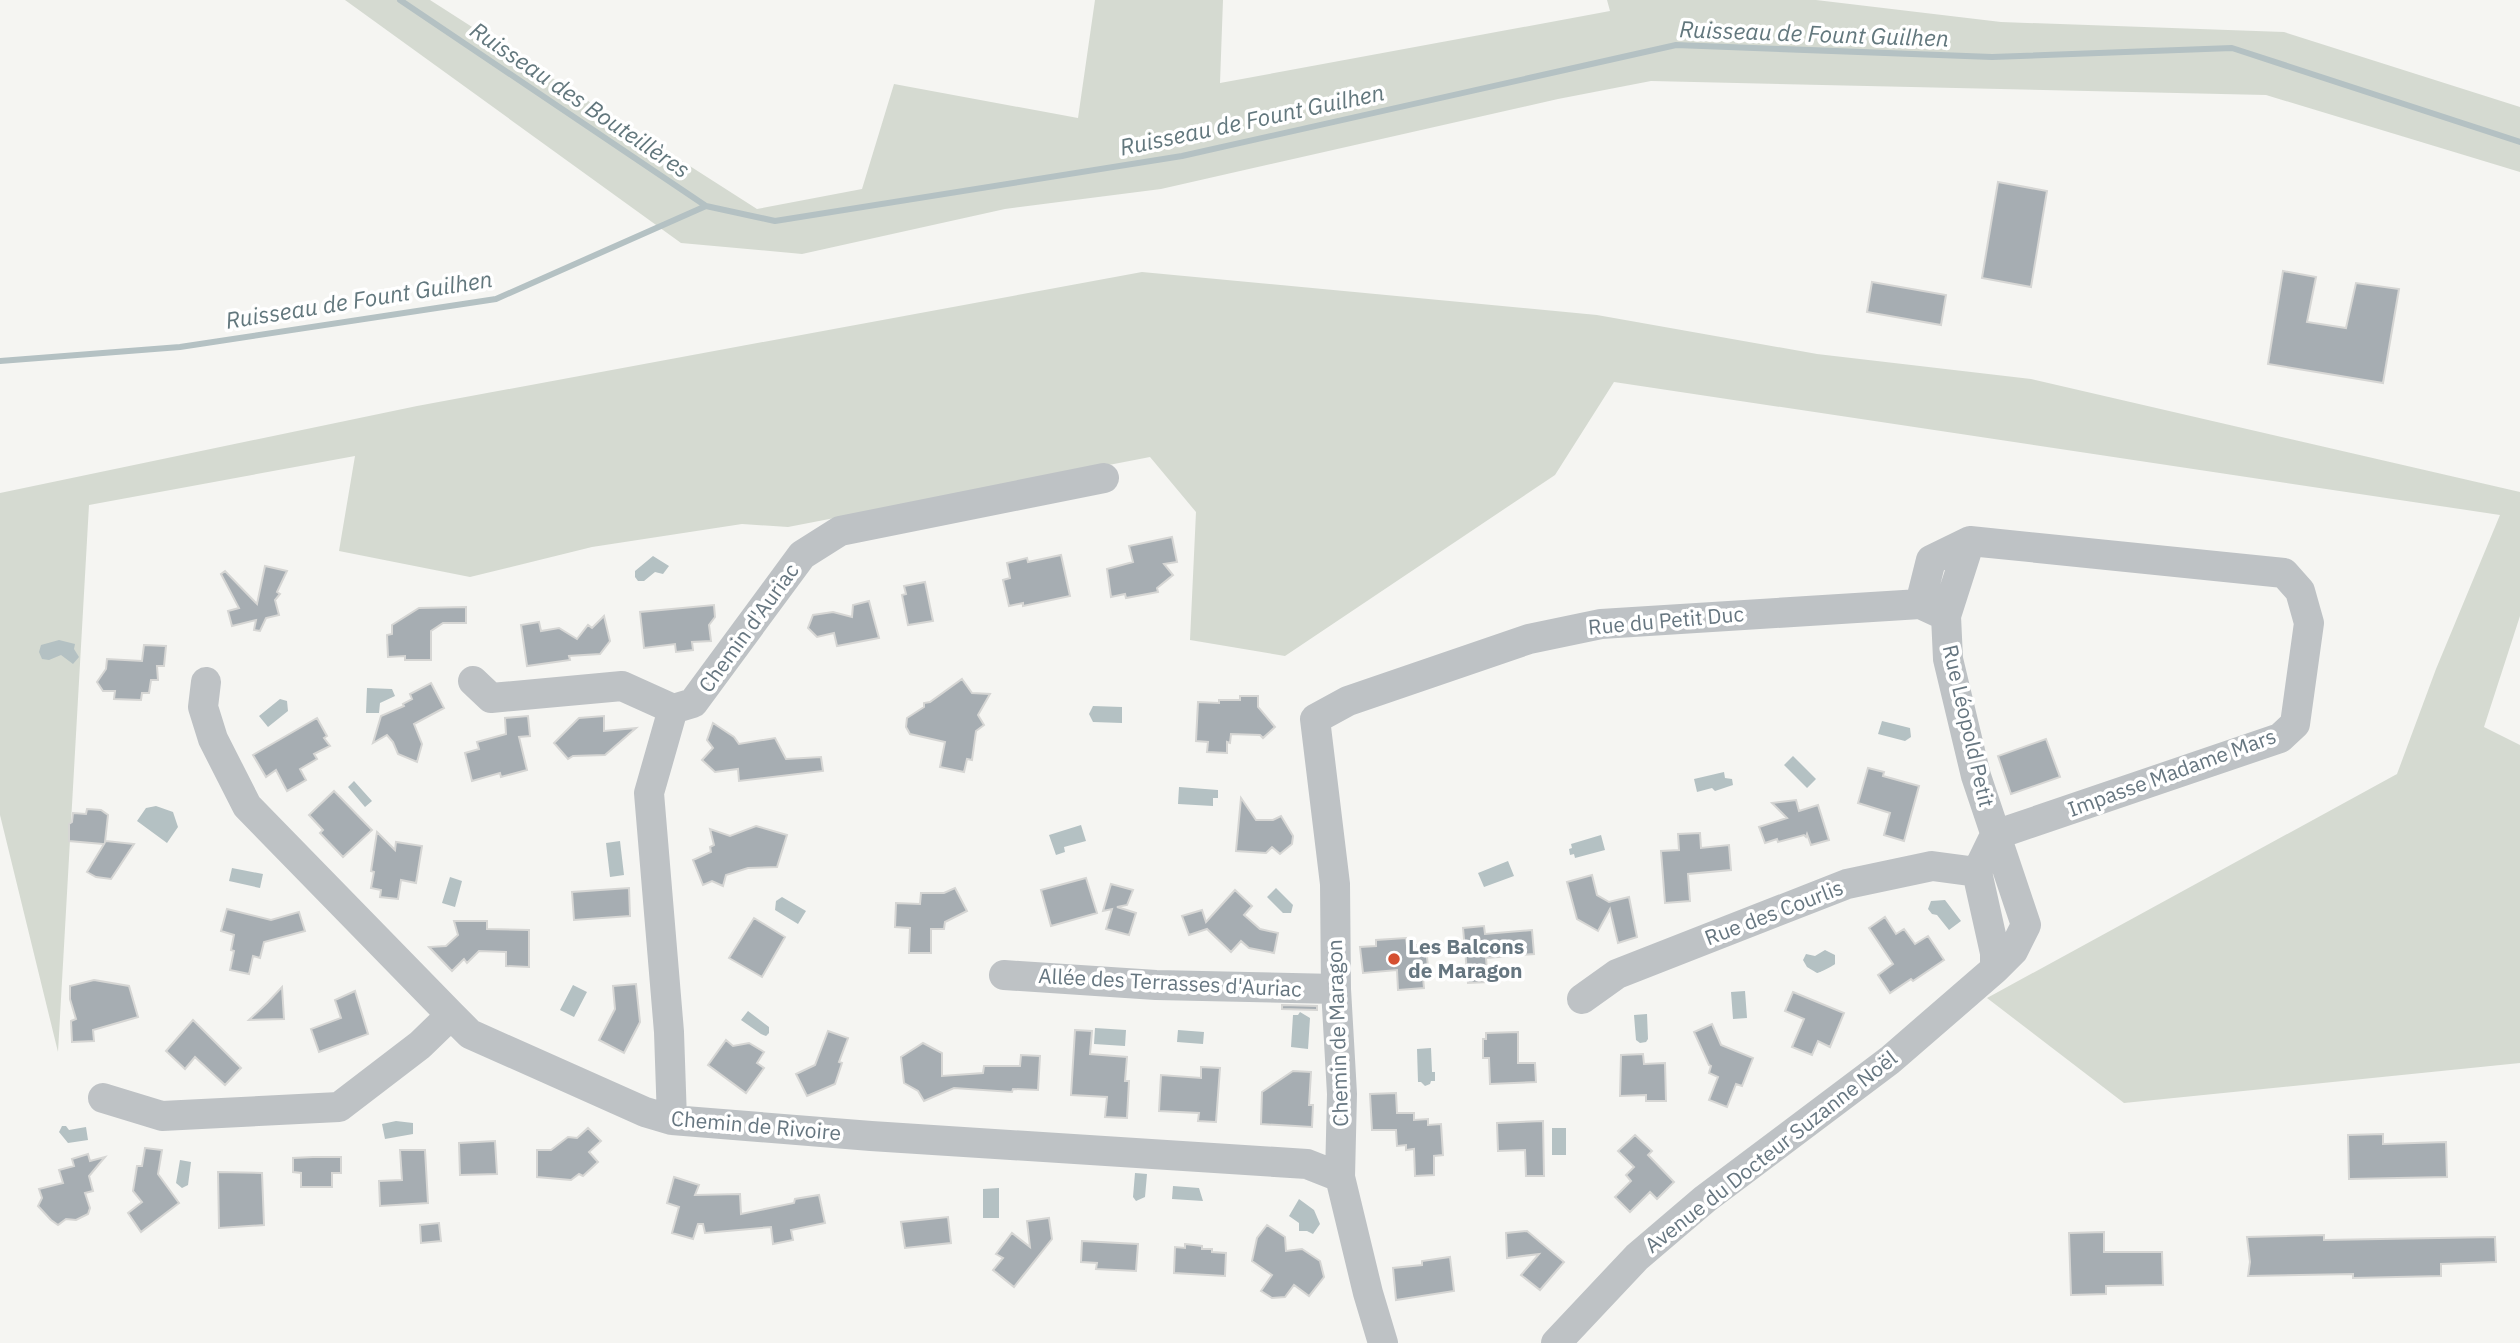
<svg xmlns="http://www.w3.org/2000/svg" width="2520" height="1343" font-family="'IBM Plex Sans',sans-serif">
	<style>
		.green { fill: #d5dad1 }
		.water { fill: #b4c1c3 }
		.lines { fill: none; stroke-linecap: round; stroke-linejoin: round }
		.stream { stroke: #b4c1c3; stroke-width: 6 }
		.building { fill: #a6adb2; stroke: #d6d6d4; stroke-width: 2 }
		.minor { stroke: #bec2c5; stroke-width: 30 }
		.poi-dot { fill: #d55032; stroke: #fff; stroke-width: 2.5 }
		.labels { text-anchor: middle; stroke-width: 7; stroke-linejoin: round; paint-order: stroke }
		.street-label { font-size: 21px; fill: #667680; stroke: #fff }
		.poi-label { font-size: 21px; font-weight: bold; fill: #667680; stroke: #fff; text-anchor: start }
		.water-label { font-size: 23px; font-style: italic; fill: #62777d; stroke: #fff }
	</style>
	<rect width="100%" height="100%" fill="#f5f5f2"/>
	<path class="green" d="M345,0H430L757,209L862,189L894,84L1078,118L1095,0H1223L1220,83L1610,11L1607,0H1816L2001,22L2284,32L2520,107V172L2266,95L1651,81L1558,99L1161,189L1005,209L802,254L681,243Z
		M1142,272L1597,315L1817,354L2031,379L2520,492V616L2484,727L2520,745V1063L2124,1103L1987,998L2397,774L2436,669L2500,515L1614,382L1555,475L1285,656L1190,640L1196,512L1150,457L788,527L742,524L592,547L470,577L339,551L355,456L89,505L58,1052L0,815V493L417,406Z"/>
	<path class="water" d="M653,556L669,566L663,574L655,572L644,581H638L635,577V571Z
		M59,640L75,644L74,649L79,657L73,664L61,655L49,660L42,659L39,652L41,645Z
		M367,688L392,689L395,696L380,703L379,713H366Z
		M280,699L287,701L288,711L268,727L259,716Z
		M1093,706L1122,707V723L1093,722L1089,714Z
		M1882,721L1910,728L1911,737L1905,741L1878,734Z
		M1793,756L1816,779L1807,788L1784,765Z
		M1724,772L1725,778L1732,779L1733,785L1715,791L1712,788L1697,792L1694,779Z
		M354,781L372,801L365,807L348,787Z
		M1179,787L1218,790V798H1213V806L1178,804Z
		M156,806L173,812L178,827L167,843L137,821L146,808Z
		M1081,825L1086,841L1064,847L1065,852L1056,855L1049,835Z
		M1601,835L1605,850L1575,858L1574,854L1570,855L1569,849L1572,848L1571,844Z
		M620,841L624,875L610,877L606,843Z
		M1508,861L1514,876L1484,887L1478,873Z
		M232,868L263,874L260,888L229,881Z
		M450,877L462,881L455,907L442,903Z
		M1276,888L1293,905L1291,913H1283L1267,897Z
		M782,897L806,911L798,924L775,910L776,901Z
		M1945,900L1961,921L1949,930L1937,915L1932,914L1928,909L1931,901Z
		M1825,950L1835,955V964C1833,966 1819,973 1817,973L1807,967L1803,960L1806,954L1815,956Z
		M573,985L587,992L574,1017L560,1010Z
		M1745,991L1747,1018L1733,1019L1731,992Z
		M748,1011L769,1027V1033L766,1036L761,1034L741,1020Z
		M1300,1012L1310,1018L1308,1049L1291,1047L1293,1015H1298Z
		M1647,1014L1648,1039L1646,1042L1640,1043L1636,1040L1634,1015Z
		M1095,1028L1126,1030L1125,1046L1094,1044Z
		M1178,1030L1204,1032L1203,1044L1177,1042Z
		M1431,1048L1432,1072H1435V1081H1431L1430,1084L1425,1086L1421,1082H1418L1417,1049Z
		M396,1121L413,1123V1134L385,1139L382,1124Z
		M62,1126H66L69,1130L86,1127L88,1140L68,1143L59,1132Z
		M1552,1128H1566V1155H1552Z
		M180,1160L191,1162L188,1185L182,1188L176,1183Z
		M1135,1173L1147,1174L1145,1197L1136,1201L1133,1197Z
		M1173,1186L1199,1188L1203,1201L1172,1199Z
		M999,1188V1218H983V1189Z
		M1299,1199L1314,1210L1320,1224L1313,1234L1307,1231H1299V1223L1289,1216Z"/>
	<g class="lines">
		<path class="stream" d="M400,0L706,206
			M0,361L180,347L496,299L706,206L775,221L1182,156L1676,45L1992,57L2232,48L2520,142"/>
	</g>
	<path class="building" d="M1998,182L2047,191L2031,287L1982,278Z
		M2283,271L2316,277L2307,322L2346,328L2356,283L2399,289L2383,383L2268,364Z
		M1872,282L1946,295L1941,325L1867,312Z
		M1172,537L1177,562L1164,564L1173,575L1157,588L1158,592L1126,598L1125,594L1111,597L1107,569L1133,562L1129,546Z
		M1061,555L1070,596L1023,606V603L1009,606L1003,580L1010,578L1007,563L1027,558L1028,562Z
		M265,566L287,571L277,592L280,594L275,600L279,615L266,618L260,631L254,630L256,620L232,626L228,611L239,608L221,574L225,571L257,604Z
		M925,582L933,621L908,625L902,595L906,594L904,586Z
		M869,601L879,638L837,646L834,633L817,637L808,628L813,615L833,612L852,617L853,605Z
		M714,605L715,617L709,625L711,641L692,642L693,650L676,652L675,644L644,648L640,612Z
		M466,607V623H443L431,631V660H405V656L388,657L387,635L392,634V625L419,608Z
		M604,616L610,641L600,654L569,656L570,660L527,666L521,625L539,622L541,631L559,628L577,639L588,625L592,628Z
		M144,645L166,646L164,666H157L158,680H151L149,693H142L141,700L114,699L115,691H103L97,682L106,669L107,659L142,661Z
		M962,679L972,693L990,694L978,715L984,725L976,731L972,760L967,759L964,772L940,767L945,742L910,734L906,727L907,718L924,707V703L930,702Z
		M431,683L444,708L414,724L422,744L417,762L398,754L393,742L387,735L373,743L381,716L404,706L403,704L412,699L410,694Z
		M1240,696H1258V707L1275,727L1263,738L1260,735L1231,734L1230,743L1227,742V753L1207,752L1208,742L1196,741L1198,702L1219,703V700H1240Z
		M528,716L530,736L519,737L527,770L501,777L500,773L472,781L465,753L479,749L477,742L506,734L505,718Z
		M604,716V731L636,728L605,755L573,756L568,759L554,743L579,718Z
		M317,718L327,736L324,738L330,746L314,754L317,759L300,769L306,780L287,791L276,770L266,777L253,755Z
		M713,723L734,737L739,744L775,738L786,759L821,757L823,771L739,781L738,769L715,772L702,760L713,748L707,740Z
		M2046,739L2060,777L2011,794L1998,756Z
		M1868,768L1884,772L1883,776L1919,786L1904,841L1884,835L1890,813L1858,803Z
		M334,791L372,830L343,857L320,833L323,830L309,815Z
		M1241,798L1256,820H1273L1281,816L1293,836L1292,844L1280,854L1272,847L1266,853L1236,851Z
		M1796,800L1799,811L1818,805L1829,840L1811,845L1807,834L1806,837L1804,835L1778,842L1777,839L1765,843L1759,827L1787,818L1772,803Z
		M87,809L101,810L108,815L105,842L106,841L134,844L111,879L96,877L87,872L104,844L69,841V824L72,822L73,813L86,814Z
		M756,826L787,835L777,867L748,868L726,875L723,886L712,881L703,885L693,860L711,852L710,847L714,845L710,829L730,836Z
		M377,832L395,850L396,842L422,846L416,883L401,880L398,899L380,897L381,890L371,888L374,872L371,871Z
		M1700,833L1701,848L1729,845L1731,870L1688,874L1690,901L1665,903L1661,851L1679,850L1678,834Z
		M1592,875L1597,895L1609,902L1629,897L1637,937L1618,943L1610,909L1598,931L1577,919L1567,882Z
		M1086,878L1097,913L1051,926L1041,890Z
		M1111,884L1133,890L1127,905L1117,907L1136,913L1129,935L1106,929L1112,909L1103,911Z
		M629,888L630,916L574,920L572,892Z
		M955,888L967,911L945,922L944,929H931V953H909L910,928L895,927L896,903L920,904L921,893H944Z
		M1235,890L1252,906L1244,915L1260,929L1278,933L1274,953L1249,948L1241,941L1231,952L1207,929L1189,935L1182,916L1202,910L1206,922Z
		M227,909L271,920L299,912L305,931L264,942L260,958L253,956L249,974L230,970L234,951L231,950L234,935L221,931Z
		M1885,917L1896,934L1904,929L1915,944L1928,936L1944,960L1913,981L1911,979L1890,993L1878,975L1893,964L1869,928Z
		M754,918L785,937L762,977L729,958Z
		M454,921H487V929L529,930V967L506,966V952L479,951L467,963L464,959L452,971L429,947L446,946L458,935Z
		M1484,926L1485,934L1532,930L1534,954L1486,958L1488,982L1468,983L1463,928Z
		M1406,938L1407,946L1426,944L1428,968H1422L1424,988L1398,990L1397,970L1363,973L1360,947L1376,946V940Z
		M94,980L129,986L138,1017L93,1030L94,1041L72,1042L71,1021L76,1019L70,999V986Z
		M636,984L640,1022L624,1053L599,1040L615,1009L613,986Z
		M282,987L284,1019L249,1020L267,1003Z
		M355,991L368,1034L319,1052L311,1029L341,1018L335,1000Z
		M1793,992L1844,1013L1830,1047L1818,1041L1812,1055L1792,1047L1804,1019L1785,1011Z
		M1282,1005L1317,1006V1010L1282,1009Z
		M193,1020L241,1068L225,1085L195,1057L185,1069L166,1051Z
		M1712,1024L1721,1045L1753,1058L1742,1086L1736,1084L1727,1107L1709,1100L1718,1077L1709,1073L1711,1066L1709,1065L1694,1032Z
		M1075,1030L1092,1031L1090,1054L1127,1057L1125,1081H1129L1127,1118L1105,1117L1107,1097L1071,1095Z
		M828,1031L848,1038L839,1062L842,1063L835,1084L807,1096L796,1074L815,1065Z
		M1518,1032V1063H1535L1536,1082L1490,1084L1489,1058H1483V1039H1486V1033Z
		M726,1040L733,1046L749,1043L764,1052L757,1063L764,1068L746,1093L708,1065Z
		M923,1043L942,1053V1076L983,1073L984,1066H1020L1021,1055L1040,1056L1038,1090L1013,1089L1012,1092L954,1088L924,1101L918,1091L904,1083L901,1057Z
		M1643,1054L1644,1064L1665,1063L1666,1101H1646V1095L1620,1096L1621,1055Z
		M1201,1067L1220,1068L1216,1122L1198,1121L1199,1113L1159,1111L1161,1075L1201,1078Z
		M1293,1071L1311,1072L1309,1105H1313L1312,1127L1261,1124L1262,1092Z
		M1396,1093L1397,1113H1414V1120L1428,1119V1125L1441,1124L1443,1155L1434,1156V1175L1415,1176L1414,1149L1406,1150V1145L1397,1146L1396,1130H1372L1370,1094Z
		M1543,1121L1544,1176H1526L1525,1150L1498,1151L1497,1123Z
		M588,1128L601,1141L589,1152L598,1162L583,1176L579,1174L571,1180L537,1177V1150H551L568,1137L577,1138Z
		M2383,1134V1144L2446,1142L2447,1177L2349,1179L2348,1135Z
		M1635,1135L1652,1151L1648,1155L1674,1182L1657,1199L1650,1192L1630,1212L1615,1197L1631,1181L1626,1175L1634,1167L1618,1151Z
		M495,1141L497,1174L460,1175L459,1143Z
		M145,1148L162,1150L158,1174L179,1203L141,1232L128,1213L142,1202L133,1191L137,1166H142Z
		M400,1150H425L428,1203L380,1206L379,1181L402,1180Z
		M88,1154L90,1161L105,1157L89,1176L93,1191L85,1193L90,1208L88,1214L76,1220L66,1219L58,1225L51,1220L38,1206L42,1198L39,1189L63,1183L59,1170L74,1166L72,1159Z
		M313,1157H341V1173H332V1187H301V1173L293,1172V1158Z
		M218,1172L262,1173L264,1225L219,1228Z
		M674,1177L699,1185L695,1195L740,1194L741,1214L794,1203L795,1199L819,1195L825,1223L791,1230L793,1240L773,1244L771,1227L705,1233L703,1224H698L693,1239L672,1233L679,1207L667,1203Z
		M948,1217L951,1243L905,1248L901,1222Z
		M1049,1218L1052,1239L1014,1287L993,1270L1003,1258L996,1254L1012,1233L1030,1247L1027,1221Z
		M439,1223L441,1241L421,1243L420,1225Z
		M1267,1225L1285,1237L1286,1251L1302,1249L1320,1261L1324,1277L1309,1296L1294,1285L1285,1297L1272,1298L1261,1291L1272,1275L1252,1261L1257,1238Z
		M1527,1231L1564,1262L1540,1290L1521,1275L1539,1254L1507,1258L1506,1233Z
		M2104,1232V1252H2162L2163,1285L2106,1286V1294L2071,1295L2069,1233Z
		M2324,1235V1240L2495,1237L2496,1262L2441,1264V1276L2353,1278V1274L2248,1276L2250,1262L2247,1237Z
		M1082,1241L1138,1244L1136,1271L1096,1269L1097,1263L1081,1262Z
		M1185,1244L1202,1246V1249H1212V1252L1226,1253L1225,1276L1174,1273L1175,1247L1185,1248Z
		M1450,1257L1454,1291L1396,1300L1393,1268L1422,1265V1261Z"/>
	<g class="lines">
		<path class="minor" d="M1920,604L1931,560L1970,541L2284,573L2300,591L2309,623L2295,724L2280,738L1995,835L1977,872
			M473,681L491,698L622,686L673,709
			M206,682L203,707L213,739L247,806L451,1015L470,1034L645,1112L672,1120L871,1136L1307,1164L1340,1177
			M1977,872L1995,953V969
			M1004,975L1156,985L1336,989
			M1582,999L1617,974L1847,884L1932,866L1977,872
			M103,1098L162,1116L339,1107L420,1045L451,1015
			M672,1120L669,1032L649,793L673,709L693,703L802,555L840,531L1104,478
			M1383,1343L1368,1293L1340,1177L1342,1094L1336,989L1335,884L1315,719L1348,701L1529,639L1601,624L1920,604L1946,616
			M1556,1343L1637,1257L1705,1199L1890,1060L1995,969L2013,951L2026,925L1976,776L1948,659L1946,616L1970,541"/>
	</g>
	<circle class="poi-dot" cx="1394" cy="959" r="7"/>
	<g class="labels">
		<g class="street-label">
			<text transform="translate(1666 621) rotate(-5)" y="7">Rue du Petit Duc</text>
			<text transform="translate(749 628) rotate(-54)" y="7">Chemin d'Auriac</text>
			<text transform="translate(1968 726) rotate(77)" y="7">Rue Léopold Petit</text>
			<text transform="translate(2172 773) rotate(-20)" y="7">Impasse Madame Mars</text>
			<text transform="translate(1774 913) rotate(-21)" y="7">Rue des Courlis</text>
			<text transform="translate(1170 983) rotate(3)" y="7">Allée des Terrasses d'Auriac</text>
			<text transform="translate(1338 1033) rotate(-92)" y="7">Chemin de Maragon</text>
			<text transform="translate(756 1126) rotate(5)" y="7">Chemin de Rivoire</text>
			<text transform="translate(1771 1152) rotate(-38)" y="7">Avenue du Docteur Suzanne Noël</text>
		</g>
		<g class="poi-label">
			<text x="1408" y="954">Les Balcons<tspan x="1408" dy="24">de Maragon</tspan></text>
		</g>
		<g class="water-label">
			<text transform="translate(1814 34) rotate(2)" y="8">Ruisseau de Fount Guilhen</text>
			<text transform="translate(580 100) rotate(34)" y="8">Ruisseau des Bouteillères</text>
			<text transform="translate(1252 120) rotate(-12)" y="8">Ruisseau de Fount Guilhen</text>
			<text transform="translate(359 300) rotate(-9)" y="8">Ruisseau de Fount Guilhen</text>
		</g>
	</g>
</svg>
